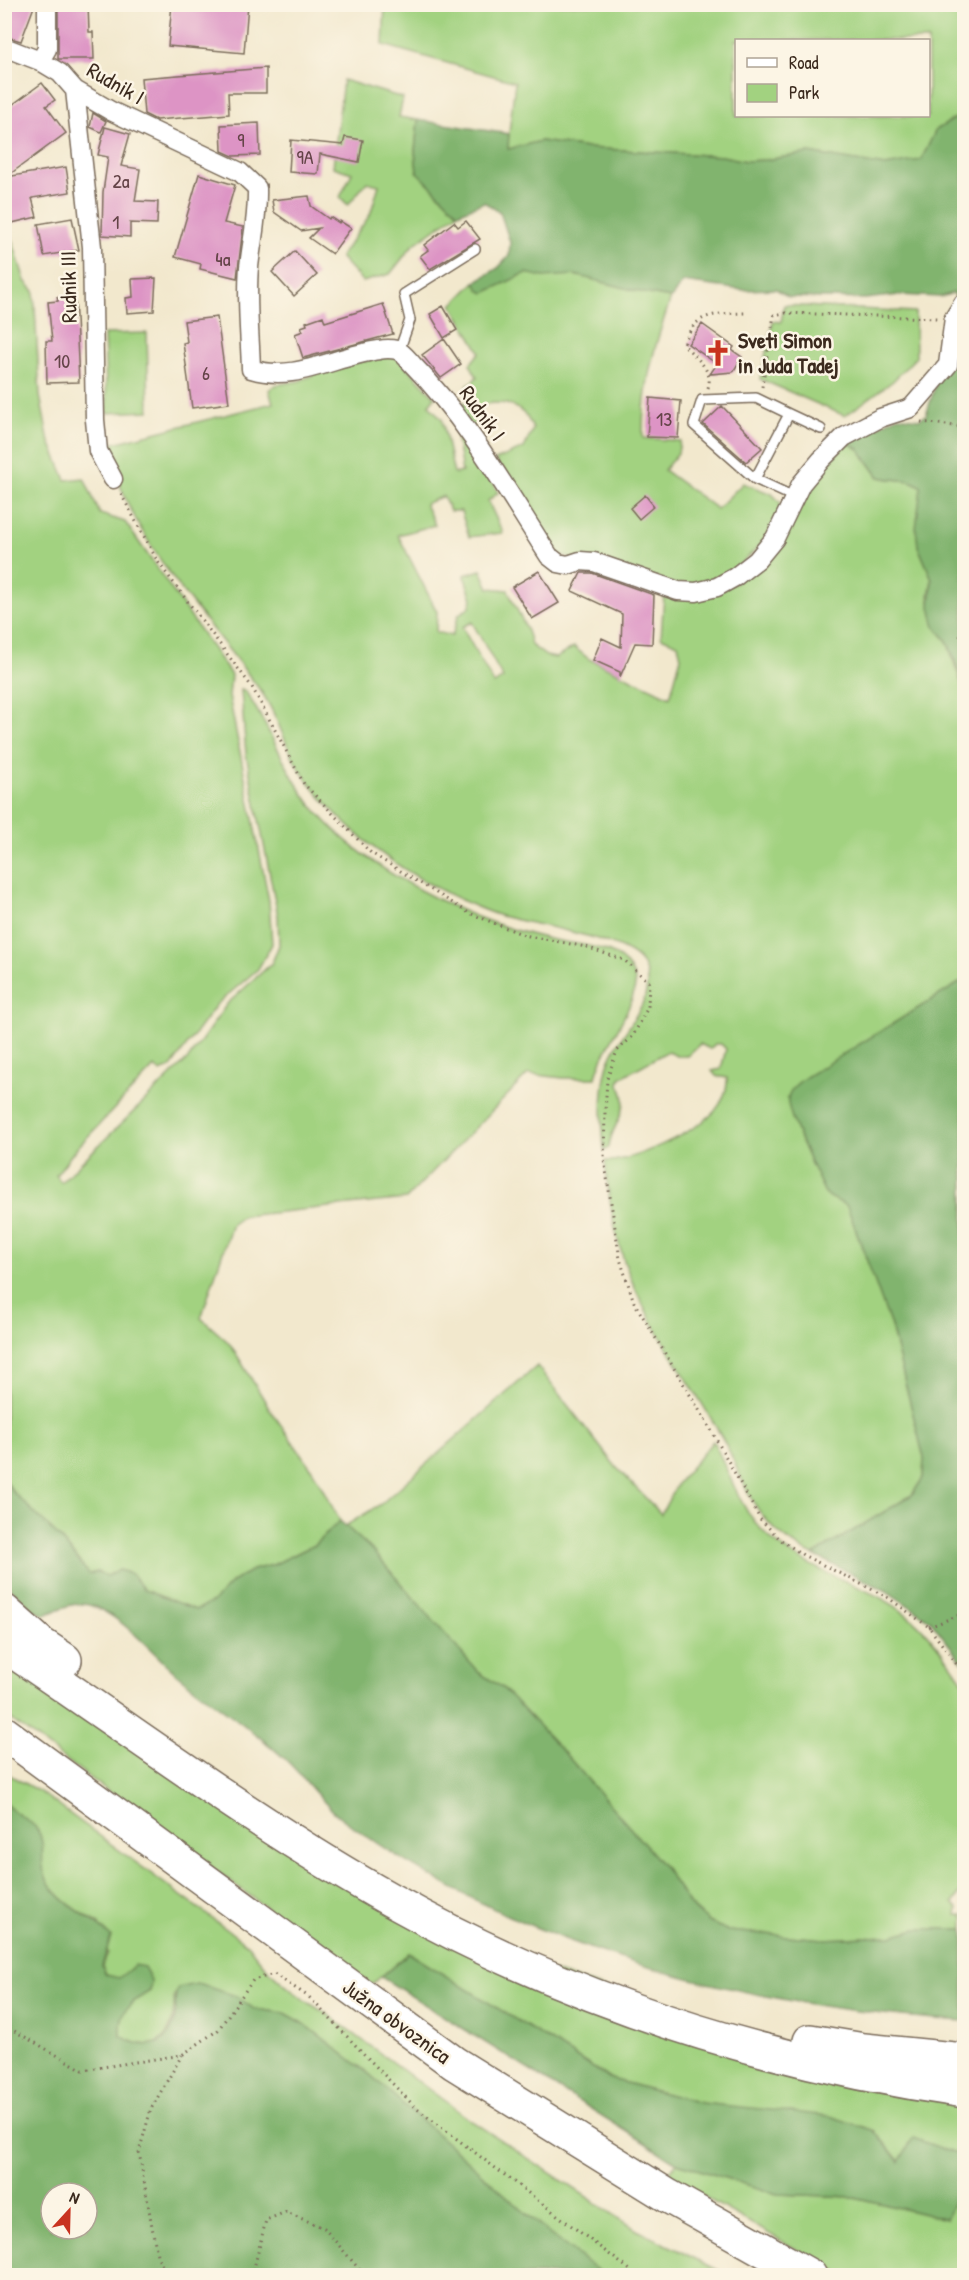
<svg xmlns="http://www.w3.org/2000/svg" width="969" height="2280" font-family="'Patrick Hand',sans-serif">
	<style>
		.green { fill: #a2d280; stroke: #6e7e4f; stroke-width: 1.5; fill-rule: evenodd }
		.forest { fill: #81b46e; stroke: #5e6f46; stroke-width: 1.5; fill-rule: evenodd }
		.building { fill: #dd94c5 }
		.lines { fill: none; stroke-linecap: round; stroke-linejoin: round }
		.service-casing { stroke: #7b6c5b; stroke-width: 12 }
		.minor-casing { stroke: #7b6c5b; stroke-width: 21 }
		.motorway-casing { stroke: #7b6c5b; stroke-width: 36 }
		.path { stroke: #7b6c5b; stroke-width: 3; stroke-dasharray: 1.5 4.5; stroke-linecap: butt }
		.service { stroke: #fff; stroke-width: 9 }
		.minor { stroke: #fff; stroke-width: 18 }
		.motorway { stroke: #fff; stroke-width: 33 }
		.labels { text-anchor: middle; stroke-width: 5; stroke-linejoin: round; paint-order: stroke }
		.number-label { font-size: 20px; fill: #644448 }
		.street-label { font-size: 22px; fill: #3b2a1e; stroke: #fcf5e5 }
		.poi-label { font-size: 22px; font-weight: bold; fill: #3b2a1e; stroke: #fcf5e5; text-anchor: start }
	</style>
	<rect width="100%" height="100%" fill="#fcf5e5"/>
	<filter id="ink" filterUnits="userSpaceOnUse"><feTurbulence type="fractalNoise" baseFrequency=".0167" numOctaves="2"/><feDisplacementMap in="SourceGraphic" scale="12" xChannelSelector="R" yChannelSelector="G"/><feConvolveMatrix kernelMatrix="1 2 1 2 8 2 1 2 1" color-interpolation-filters="sRGB"/></filter>
	<filter id="wash" filterUnits="userSpaceOnUse"><feTurbulence type="fractalNoise" baseFrequency=".008" numOctaves="4" result="noise"/><feDisplacementMap in="SourceGraphic" scale="24" xChannelSelector="R" yChannelSelector="G"/><feGaussianBlur stdDeviation="1.35" result="paint"/><feColorMatrix in="noise" values="0 0 0 0 0 0 0 0 0 0 0 0 0 0 0 0 0 1.4 0 .05"/><feComposite in="paint" operator="in"/></filter>
	<g filter="url(#wash)">
		<rect width="100%" height="100%" fill="#f2e8cd"/>
		<path class="green" d="M385,5H964V113L936,130L921,160L885,166L809,153L766,160L746,161L722,156L587,148L541,141L507,150L515,82L383,45ZM736,40H928V116H736Z
			M343,80L403,98L399,117L418,120L415,151L417,172L458,213L413,245L390,274L363,282L340,257L370,215L379,185L367,182L348,205L340,197L352,173L333,167Z
			M4,213L25,281L34,291L40,396L48,437L66,480L84,478L100,514L125,522L231,675L229,696L269,901L272,944L258,969L216,1005L171,1067L161,1072L154,1067L75,1150L56,1175L61,1182L189,1058L227,1004L272,963L279,945L278,916L246,754L241,690L245,691C266,721 279,755 298,786C334,844 402,884 463,911C490,923 520,932 549,939C568,943 589,944 607,951C618,955 628,964 633,974C645,997 600,1049 596,1078H563L528,1074L406,1199L243,1216L232,1224L201,1318L228,1342L235,1352L271,1411L313,1471L340,1521L314,1545L273,1565L252,1570L232,1582L213,1602L196,1610L144,1590L131,1574L119,1570L107,1576L98,1572L89,1574L60,1538L13,1492L5,1479Z
			M526,273C545,278 561,273 578,276C610,282 639,294 671,298C655,344 642,388 643,438L680,441L678,453L664,470L717,509L743,483L772,494L780,502L781,512L770,536L728,576L685,587L571,559L555,552L495,460L524,448L533,429C525,407 508,400 485,404L477,414L473,428L458,408L474,395L467,386L477,377L470,364L480,352L452,305L475,282L479,290L484,293Z
			M784,305L915,312L916,357L893,381L845,416L760,379L773,321L781,322Z
			M147,333L149,411L107,413L104,334Z
			M390,356L399,359L435,397L429,405L442,419L454,474L462,472L456,433H461L489,474L498,493L488,501L503,533L469,537L461,511H450L443,496L425,504L435,525L398,535L437,612L436,632L452,636L459,614L469,608L472,599L464,575L481,570L489,588L508,590C515,609 528,625 531,645L546,656L556,658L574,647L589,659L670,697L681,657L678,644L661,637L664,595L736,583L812,476L847,442L859,449L879,477C898,482 902,476 921,486L918,546L932,579L929,596L935,627L947,641L964,692V980L806,1077L788,1100C794,1133 812,1164 826,1195L847,1205L891,1326L924,1458L923,1478L912,1495L813,1555C798,1548 781,1536 769,1523C748,1501 739,1470 725,1443C691,1379 642,1321 621,1251C612,1222 608,1191 605,1161C631,1163 696,1131 714,1112C722,1103 728,1089 727,1078L716,1076L712,1071L721,1069L726,1049L721,1044H715L710,1049L700,1044L687,1056H676L668,1051L620,1078L619,1085C634,1109 610,1125 609,1147L604,1151C602,1123 600,1095 607,1068C616,1033 661,1002 643,965C630,938 531,925 501,916C475,908 448,894 424,881C375,853 332,817 300,770C284,745 278,714 260,690C218,633 165,577 133,514C121,492 114,469 106,445L273,403L269,390L275,385L299,381L332,367ZM472,622L503,678L494,684L462,627Z
			M537,1366L616,1467L661,1514L678,1483L713,1441C727,1467 736,1498 755,1522C786,1562 840,1576 883,1599C919,1618 942,1650 964,1683V1888L953,1903L958,1908L957,1916H964V1929H916L891,1936L824,1939L727,1931L709,1922L690,1905L664,1867L569,1758L503,1688L478,1672L370,1548L345,1526L381,1504Z
			M4,1659L418,1928L964,2104V2275H842L669,2177L668,2172L677,2163L777,2194L854,2197L946,2219L875,2131L701,2103L611,2079L409,1953L371,1985L5,1715Z
			M4,1772L40,1792L248,1945C267,1973 298,1997 327,2014L473,2122L637,2230L728,2275H604L548,2233L368,2073L303,2023L285,2013L254,2009L236,1996L197,1984L174,1995C176,2033 159,2059 121,2036C119,2009 128,2004 150,1991L106,1975L102,1966L108,1953L99,1924C77,1910 50,1896 42,1868C39,1862 42,1852 43,1845L5,1802Z"/>
		<path class="forest" d="M964,113V307L953,293L941,297L899,295L865,299L789,297L776,289L743,290L683,282L671,298L644,293L575,275L543,277L526,273L484,293L479,290L475,282L498,268L509,256L510,242L500,212L484,202L458,213L417,172L415,151L418,120L509,134L508,149L541,141L587,148L722,156L746,161L766,160L809,153L885,166L921,160L936,130Z
			M964,318V692L955,660L947,641L935,627L930,607L932,579L918,546L916,529L921,486C902,476 898,482 879,477L859,449L847,442L898,416L919,419L926,415L956,321Z
			M964,980V1664L930,1620L885,1590L813,1555L912,1495L923,1478L924,1458L891,1326L847,1206L826,1195C818,1178 785,1113 788,1098C790,1088 798,1083 806,1077Z
			M4,1479L13,1492L60,1538L89,1574L97,1572L107,1576L119,1570L132,1574L144,1590L196,1610L213,1602L232,1582L252,1570L273,1565L314,1545L340,1521L370,1548L478,1672L503,1688L569,1758L664,1867L690,1905L709,1922L728,1931L824,1939L891,1936L916,1929H964V2021C748,2008 515,1949 340,1817C320,1801 305,1778 286,1760C253,1729 214,1704 179,1676C154,1655 120,1613 89,1605C73,1601 58,1610 44,1615L35,1611L5,1583Z
			M5,1802C12,1814 29,1818 37,1829C49,1847 35,1865 51,1886C66,1908 93,1917 111,1937L102,1966L106,1975L119,1978L135,1965L144,1967L151,1980L150,1991C129,2004 119,2009 121,2036C146,2051 169,2048 175,2016C177,2005 173,1998 178,1988L197,1984L215,1989L236,1996L254,2009L285,2013L303,2023L368,2073L548,2233L604,2275H5ZM51,2193H87V2229H51Z
			M409,1953L611,2079L701,2103L830,2116L875,2131L899,2162L913,2138L957,2154L960,2185L946,2219L854,2197L777,2194L677,2163L381,1977Z"/>
		<g id="blocks">
			<path class="building" d="M4,4H35L21,41L4,36Z
				M58,4H88L89,32H93L94,59H58Z
				M172,4H248L244,53L168,46Z
				M266,68V93H228L229,114L156,120L144,114L141,78Z
				M42,83L55,100L46,106L66,133L6,177L66,167L70,192L32,198L37,217L12,223L4,195V111Z
				M93,113L106,121L101,132L90,127Z
				M259,123L260,155L233,156L222,151L221,125Z
				M105,127L130,134L121,166L140,169L135,201L158,202L157,224L130,223V237L102,235L103,192L108,157L98,155Z
				M345,137L363,140L359,162L320,154L318,174L289,172L291,140L343,145Z
				M199,174L235,185L224,223L243,227L237,278L200,269L201,264L175,257Z
				M309,196L311,206L329,219L330,217L339,223L340,221L351,228L332,254L309,238L319,228L301,231L274,212L272,200Z
				M72,218L79,250L44,256L38,224Z
				M466,221L480,239L430,269L420,256L428,250L424,245L454,222L458,227Z
				M295,251L317,275L294,296L272,272Z
				M156,278L154,311L127,313L126,298L133,297L132,279Z
				M75,296L79,382L47,383L46,341H52L48,302L58,301L57,297Z
				M383,304L393,334L303,358L295,334L303,331L301,327L307,325L306,322L323,316L325,322Z
				M443,306L457,330L444,338L430,314Z
				M217,317L229,403L192,408L183,343L187,342L184,321Z
				M702,324L734,347L732,350L742,357L733,372L710,374L717,364L688,344Z
				M444,339L461,364L441,378L422,355Z
				M650,398L681,401L678,438L647,437Z
				M722,406L762,448L746,462L703,424Z
				M645,495L654,506L639,519L630,508Z
				M539,571L559,603L532,619L512,587Z
				M581,573H592L654,595L652,644L635,643L620,677V672L593,660L602,638L621,647L622,614L572,591Z"/>
		</g>
	</g>
	<g filter="url(#ink)">
		<use href="#blocks" fill-opacity="0" stroke="#7b6c5b" stroke-width="1.5"/>
		<g class="lines">
			<defs>
				<path id="service" d="M399,351L410,320L404,294L475,249
					M789,414L821,429
					M755,479L789,414L756,398L702,400L694,425L755,479L794,497"/>
				<path id="minor" d="M4,47L40,61L60,73L75,90L111,111L240,172L257,188C258,216 252,240 249,267C246,302 250,335 251,369C296,383 334,356 379,350C384,349 392,349 397,350C403,352 409,361 414,366C468,421 507,491 549,556L558,563L568,565L580,561L594,562L678,591L696,592L717,587L735,577L757,560L775,538L801,484L821,460L844,437L880,418L911,408L948,365L954,318L964,302
					M40,61L47,49V4
					M75,90L92,247L95,420L98,451L113,479"/>
				<path id="motorway" d="M4,1611L41,1644L65,1660
					M4,1645C132,1731 257,1825 391,1900C570,2000 762,2062 964,2091
					M4,1733L454,2063L668,2196L810,2276
					M810,2041L864,2050L964,2060"/>
			</defs>
			<use href="#service" class="service-casing"/>
			<use href="#minor" class="minor-casing"/>
			<use href="#motorway" class="motorway-casing"/>
			<path class="path" d="M762,387L774,315L785,313L937,318
				M708,388C714,370 695,357 684,345C694,311 716,314 747,313
				M921,422L964,427
				M121,494L158,562L252,687L304,784L371,853L469,913L524,935L586,947L624,960L649,982L648,1007L633,1036L617,1051L607,1079L605,1112L604,1159L620,1259L634,1302L710,1428L760,1519L781,1540L803,1555L887,1597L929,1627L964,1674
				M960,637L964,625
				M929,1627L964,1613
				M4,2025L83,2070L182,2055L218,2030L253,1980L274,1974L309,1997L416,2108L638,2276
				M167,2276L157,2255L139,2152L151,2109L182,2055
				M252,2276L266,2220L286,2212L324,2228L365,2276"/>
			<use href="#service" class="service"/>
			<use href="#minor" class="minor"/>
			<use href="#motorway" class="motorway"/>
		</g>
	</g>
	<defs>
		<symbol id="church-bare" viewBox="-9 -9 18 18"><path d="M-1.2-6h2.4v3.5h3.3v2.4h-3.3V6h-2.4V-.1h-3.3v-2.4h3.3Z" fill="#c8321e" stroke="#fcf5e5" stroke-width="2.5" paint-order="stroke"/></symbol>
	</defs>
	<g fill-rule="evenodd">
		<use href="#church-bare" x="699" y="334" width="38" height="38"/>
	</g>
	<g class="labels">
		<g class="number-label">
			<text x="241" y="147">9</text>
			<text x="305" y="164">9A</text>
			<text x="121" y="188">2a</text>
			<text x="116" y="229">1</text>
			<text x="223" y="266">4a</text>
			<text x="62" y="368">10</text>
			<text x="206" y="380">6</text>
			<text x="664" y="426">13</text>
		</g>
		<g class="street-label">
			<text transform="translate(116 83) rotate(30)" y="8">Rudnik I</text>
			<text transform="translate(68 287) rotate(-91)" y="8">Rudnik III</text>
			<text transform="translate(483 413) rotate(54)" y="8">Rudnik I</text>
			<text transform="translate(397 2021) rotate(36)" y="8">Južna obvoznica</text>
		</g>
		<g class="poi-label">
			<text x="738" y="348">Sveti Simon<tspan x="738" dy="25">in Juda Tadej</tspan></text>
		</g>
	</g>
	<rect width="969" height="2280" fill="none" stroke="#fcf5e5" stroke-width="24"/>
	<rect x="735" y="39" width="195" height="78" fill="#fcf5e5" stroke="#afa495" stroke-width="1.5"/>
	<rect x="747" y="58" width="30" height="9" fill="#ffffff" stroke="#afa495" stroke-width="1.5"/>
	<text x="789" y="69" font-size="18" fill="#3b2a1e">Road</text>
	<rect x="747" y="84" width="30" height="18" fill="#a2d280" stroke="#afa495" stroke-width="1.5"/>
	<text x="789" y="99" font-size="18" fill="#3b2a1e">Park</text>
	<g transform="translate(69 2211) rotate(22)"><circle r="28" fill="#fcf5e5" stroke="#afa495" stroke-width="1.5"/>
	<path d="M0-4.5L10 22L0 15L-10 22Z" fill="#c8321e"/>
	<text y="-9" font-size="16" font-weight="bold" text-anchor="middle" fill="#3b2a1e">N</text>
	</g>
</svg>
